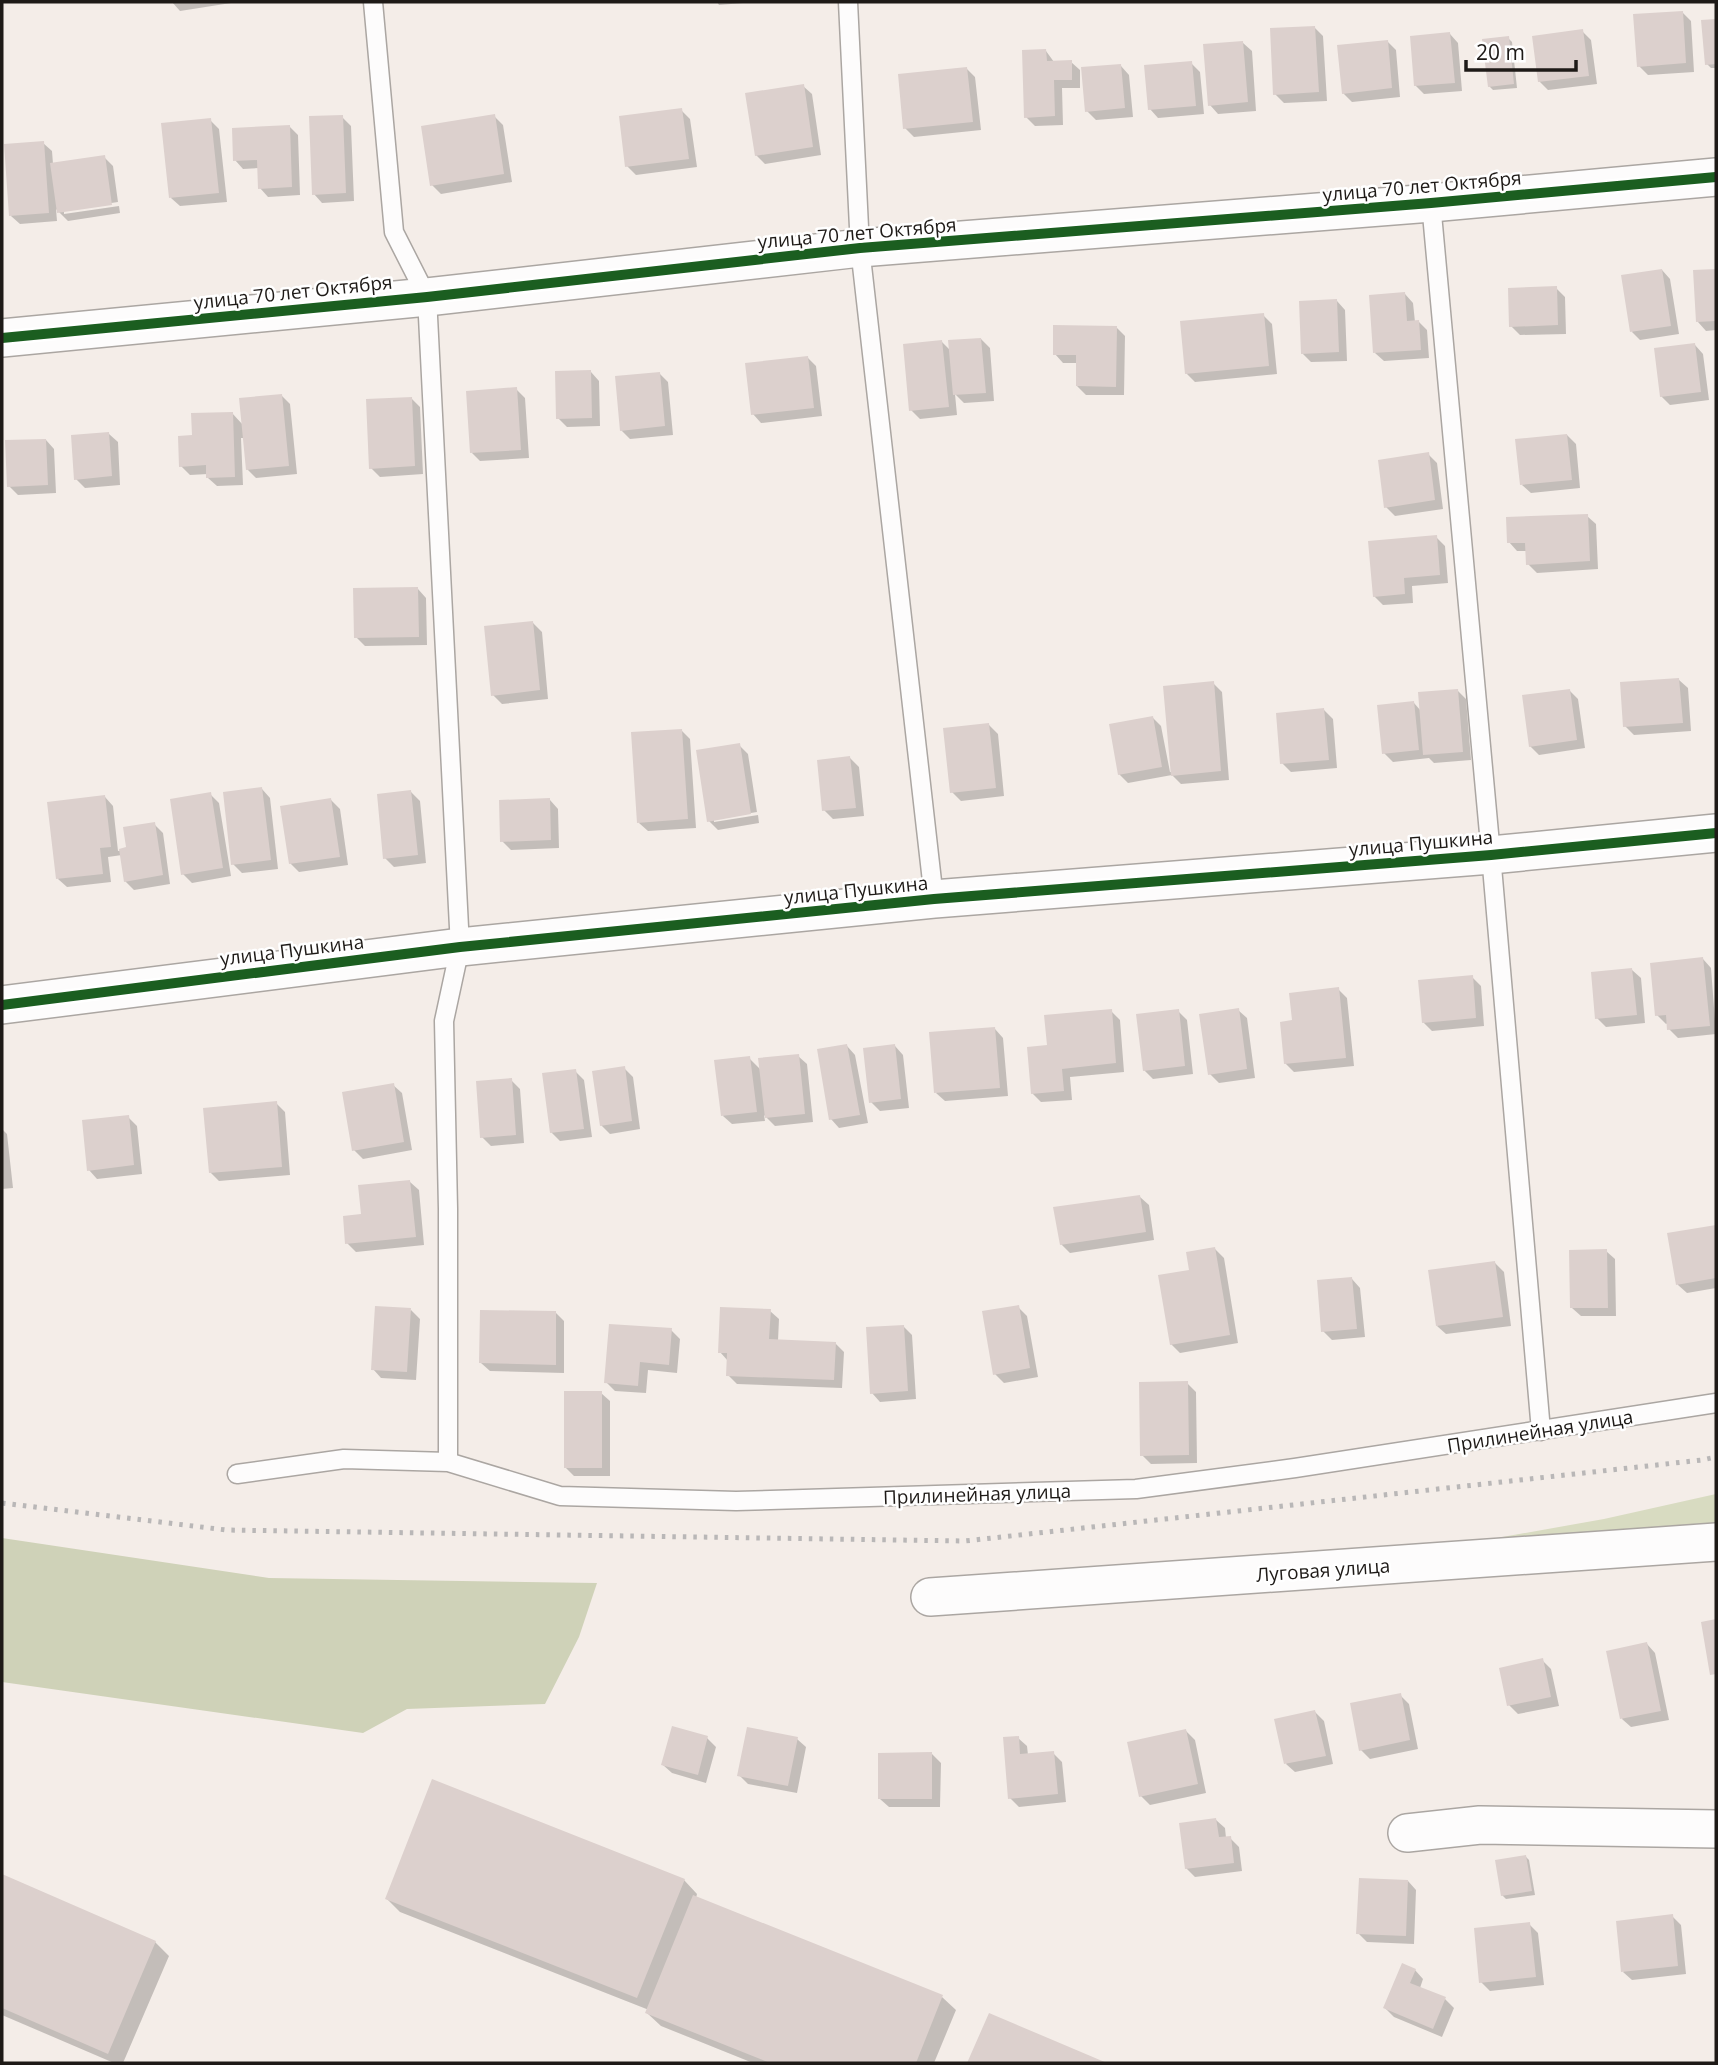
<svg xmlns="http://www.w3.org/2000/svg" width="1718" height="2065" font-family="'Open Sans',sans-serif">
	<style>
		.green { fill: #d8dbc1 }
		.forest { fill: #cfd2b8 }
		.shadow { fill: #0003 }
		.building { fill: #dcd0cd }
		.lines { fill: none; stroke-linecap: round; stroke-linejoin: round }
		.service-casing { stroke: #aba6a2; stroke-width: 21 }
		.minor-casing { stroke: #aba6a2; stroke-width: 40 }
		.service { stroke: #fdfcfc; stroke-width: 18 }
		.minor { stroke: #fdfcfc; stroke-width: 37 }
		.rail { stroke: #b9b7b7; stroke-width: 5; stroke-dasharray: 3.5 7; stroke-linecap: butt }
		.cycleway-casing { stroke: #fff; stroke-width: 15 }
		.cycleway { stroke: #1b5e20; stroke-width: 10 }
		.labels { text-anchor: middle; stroke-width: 5; stroke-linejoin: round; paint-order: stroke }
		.street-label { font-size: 19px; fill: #1e1a17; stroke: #fff }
	</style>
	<rect width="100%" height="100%" fill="#f4ede8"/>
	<path class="green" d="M1716,1494V1523L1582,1540L1491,1539L1604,1519Z"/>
	<path class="forest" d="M2,1538L269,1578L597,1583L579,1637L545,1704L407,1709L363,1733L2,1682Z"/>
	<path class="shadow" d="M172,2H231V3L180,11Z
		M717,2H755L719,5Z
		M1682,12L1691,21L1694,72L1648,75L1639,66Z
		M1716,21V68H1711L1707,64L1703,22Z
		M1314,27L1323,36L1327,101L1284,103L1275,94Z
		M1582,31L1591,40L1597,84L1548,90L1539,81Z
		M1450,34L1458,43L1462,91L1424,94L1415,85Z
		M1508,38L1512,42L1517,88L1493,90L1489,86Z
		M1387,41L1396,50L1400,97L1352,102L1343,93Z
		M1243,43L1252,51L1256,111L1218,114L1210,105Z
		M1046,51L1054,62H1071L1080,70V88H1062L1063,125L1035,126L1026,117Z
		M1191,63L1200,72L1204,114L1158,118L1150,109Z
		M1121,66L1129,75L1133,117L1096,120L1087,111Z
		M966,68L975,77L981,130L914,137L905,128Z
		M803,86L812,94L821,155L765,164L756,155Z
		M681,110L690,119L697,167L636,175L627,166Z
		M494,116L503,125L512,182L441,194L432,185Z
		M342,117L351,126L354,201L322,203L314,194Z
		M210,120L219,129L227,202L180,206L171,198Z
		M289,126L298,135L300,195L268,197L260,188L259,168L243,169L235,160Z
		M43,143L52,151L53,164L104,157L113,166L118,202L64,210V214L119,206L120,213L68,221L56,209L57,221L20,224L11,216Z
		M1662,270L1670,279L1679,334L1640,340L1632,332Z
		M1716,270V330L1706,331L1698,322L1695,272Z
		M1556,288L1565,297L1566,334L1520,335L1511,326Z
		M1405,294L1413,303L1415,322L1418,321L1427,330L1429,358L1384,361L1375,353Z
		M1337,301L1345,310L1347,361L1311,362L1302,353Z
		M1263,315L1272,324L1277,374L1195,382L1186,373Z
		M1117,328L1125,336L1124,395H1086L1077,386L1078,363H1063L1055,354Z
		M981,339L990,348L994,401L964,403L955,394L957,415L920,419L911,410L942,342L951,351Z
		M1695,345L1703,354L1709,400L1670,405L1661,396Z
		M807,357L816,366L822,416L761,423L753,414Z
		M591,372L599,381L600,426L567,427L558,418Z
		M659,373L668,382L673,435L630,439L621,430Z
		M516,389L525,398L529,458L480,461L472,453Z
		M282,396L290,404L297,474L256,478L247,469L244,438H241L243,485L217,486L208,478V474L190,475L181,466L193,437L232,413L243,425Z
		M411,398L420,407L423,474L380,477L371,468Z
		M109,434L118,442L120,485L85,488L76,479Z
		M1567,435L1576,444L1580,488L1531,493L1522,485Z
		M46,440L54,449L56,493L18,495L9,486Z
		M1428,454L1437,463L1443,509L1395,516L1386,507Z
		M1587,516L1596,524L1598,569L1537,573L1528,564L1527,551H1517L1509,542Z
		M1436,537L1445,546L1448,583L1412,586L1413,603L1383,605L1374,596Z
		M418,589L426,598L427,645L365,646L356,637Z
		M533,623L542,632L548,699L502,704L493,695Z
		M1679,680L1688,688L1691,731L1634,735L1625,726Z
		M1213,683L1222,692L1229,780L1181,784L1172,775L1128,783L1119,774L1153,718L1161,726L1170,772H1172Z
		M1457,690L1466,699L1471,760L1434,763L1429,758L1393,762L1384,753L1414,703L1421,711Z
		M1569,690L1578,699L1585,748L1539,755L1530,746Z
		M1324,710L1333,719L1337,768L1291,772L1282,763Z
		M989,725L998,734L1004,796L961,801L952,792Z
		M682,731L690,739L696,828L648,831L639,823Z
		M739,745L748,754L757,812L714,819V822L758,815L759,823L718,830L709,821Z
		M850,758L859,767L864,816L833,819L824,810Z
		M262,789L270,798L278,869L242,873L233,864Z
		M411,792L420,801L426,863L394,867L385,858Z
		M210,794L219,803L231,876L192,883L183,874Z
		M105,797L113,806L118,851L128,849L154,824L163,833L170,884L134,890L125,881L122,855L108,857L111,882L67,887L58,879Z
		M331,800L340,809L348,865L299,872L290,863Z
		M550,800L558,809L559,848L511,850L502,841Z
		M1703,959L1711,968L1716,1034L1678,1038L1669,1029L1668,1023L1666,1024L1657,1015Z
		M1632,970L1641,978L1645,1023L1606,1027L1597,1018Z
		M1472,977L1481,986L1484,1026L1432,1031L1423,1022Z
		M1338,989L1347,998L1354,1066L1294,1072L1285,1063Z
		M1238,1010L1247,1018L1255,1078L1219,1083L1210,1074Z
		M1111,1011L1120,1020L1124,1072L1070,1077L1072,1100L1041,1102L1032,1093L1049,1047Z
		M1178,1011L1187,1020L1193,1074L1153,1079L1144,1070Z
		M995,1029L1003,1038L1008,1096L945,1101L936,1093Z
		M847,1046L855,1055L868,1123L839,1128L831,1119Z
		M895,1046L903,1055L909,1108L880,1111L871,1102Z
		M798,1056L807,1064L813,1122L775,1126L764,1115L765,1121L732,1124L723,1116L749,1058L761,1070Z
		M624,1068L633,1077L640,1129L610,1134L601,1125Z
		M575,1071L584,1080L592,1137L560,1141L551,1132Z
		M511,1080L520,1089L524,1143L491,1146L482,1137Z
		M393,1085L402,1093L412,1150L363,1159L354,1150Z
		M276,1103L285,1112L290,1175L219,1181L210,1172Z
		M128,1117L137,1126L142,1174L97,1179L89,1170Z
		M2,1129L7,1134L13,1188L2,1189Z
		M410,1182L419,1190L424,1245L356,1252L347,1243L363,1215Z
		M1140,1197L1149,1205L1154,1240L1070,1253L1061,1244Z
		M1716,1227V1288L1687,1293L1678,1285L1669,1235Z
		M1215,1249L1224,1258L1238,1343L1180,1353L1171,1344L1191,1271Z
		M1606,1251L1615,1259L1616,1316H1581L1572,1308Z
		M1495,1263L1504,1272L1511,1326L1446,1334L1437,1326Z
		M1352,1279L1360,1288L1365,1337L1332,1340L1323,1331Z
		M1018,1307L1027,1316L1038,1377L1004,1383L995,1374Z
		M411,1310L420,1319L416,1380L381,1378L373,1369Z
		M770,1311L779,1319L778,1341L835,1343L844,1352L842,1388L737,1384L728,1375V1361L720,1352Z
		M556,1313L564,1321V1373L490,1371L481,1363Z
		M904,1327L912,1335L916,1399L880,1402L872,1393Z
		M671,1330L680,1339L677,1373L648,1370L646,1393L615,1391L606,1382Z
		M1187,1383L1196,1392L1197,1463L1151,1464L1142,1455Z
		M601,1393L610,1401V1476H574L565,1467Z
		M1647,1644L1655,1653L1669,1720L1631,1727L1622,1719Z
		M1542,1660L1551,1669L1559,1706L1518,1714L1509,1705Z
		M1400,1695L1409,1704L1418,1749L1370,1759L1361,1750Z
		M1315,1712L1324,1721L1333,1764L1295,1772L1286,1764Z
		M1186,1731L1195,1740L1206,1793L1150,1805L1141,1796Z
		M707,1738L716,1747L706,1783L672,1773L663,1765Z
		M1018,1738L1027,1746L1028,1755L1053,1753L1062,1762L1066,1802L1019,1807L1010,1798Z
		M797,1739L806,1747L797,1793L748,1784L739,1775Z
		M932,1754L941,1763L940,1807H889L880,1799Z
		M1216,1820L1225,1828L1226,1838H1230L1239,1847L1242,1871L1195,1877L1186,1868Z
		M1525,1856L1529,1860L1535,1895L1506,1899L1502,1895Z
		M2,1876L155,1942L169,1956L123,2063H114L2,2015Z
		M684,1880L697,1894L696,1898L942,1997L956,2010L934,2063H753L661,2026L647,2013L649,2010L400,1912L387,1899Z
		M1408,1881L1416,1890L1414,1944L1367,1942L1358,1933Z
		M1672,1916L1681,1925L1686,1974L1632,1980L1623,1972Z
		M1529,1924L1538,1933L1544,1985L1490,1991L1481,1982Z
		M1415,1970L1423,1979L1420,1988L1445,1999L1454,2008L1442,2037L1394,2017L1385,2008Z
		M990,2015L1103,2063H969Z"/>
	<path class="building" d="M1683,11L1686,63L1637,67L1633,14Z
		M1716,19V64L1705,65L1701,20Z
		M1315,26L1319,92L1273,95L1270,28Z
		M1583,29L1589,76L1538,82L1532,36Z
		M1450,32L1455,83L1414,86L1410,36Z
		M1509,36L1514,84L1488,87L1482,39Z
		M1388,40L1392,88L1342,94L1337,45Z
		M1243,41L1248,102L1208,106L1203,44Z
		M1046,49L1047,61L1072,60V80H1054L1055,116L1024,118L1022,50Z
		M1192,61L1196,106L1148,110L1144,65Z
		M1121,64L1125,108L1085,112L1081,67Z
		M967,67L973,122L903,129L898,74Z
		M804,84L813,147L755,156L745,93Z
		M682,108L689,159L625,167L619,116Z
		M495,114L504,174L430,186L421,126Z
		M343,115L346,193L312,195L309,116Z
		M211,118L219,193L169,198L161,123Z
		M290,125L292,187L258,189L257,160L233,161L232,128Z
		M44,141L49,213L9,216L4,144Z
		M105,155L112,205L57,213L50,163Z
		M1662,269L1671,326L1630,332L1621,275Z
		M1716,269V321L1696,322L1693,270Z
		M1557,286L1558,325L1509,327L1508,288Z
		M1405,292L1407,321L1419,320L1421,350L1373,353L1369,295Z
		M1337,299L1339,352L1301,354L1299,301Z
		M1264,313L1269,366L1185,374L1180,321Z
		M1053,325L1117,326L1116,387L1076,386V355H1053Z
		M981,338L986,393L953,395L948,340Z
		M942,340L949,407L909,411L903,344Z
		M1695,343L1701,392L1660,397L1654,348Z
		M808,356L814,408L751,415L745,363Z
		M591,370L592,418L556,419L555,371Z
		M660,372L665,426L620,431L615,376Z
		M517,387L521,450L470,453L466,391Z
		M282,394L289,466L246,470L239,398Z
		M412,397L415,466L369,469L366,399Z
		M233,412L235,477L206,478V465L179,467L178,436L192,435L191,413Z
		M109,432L112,476L74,480L71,435Z
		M1567,434L1572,480L1520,485L1515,439Z
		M46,439L48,485L7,487L5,440Z
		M1429,452L1435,500L1384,508L1378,460Z
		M1588,514L1590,561L1526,565L1525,543H1507L1506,517Z
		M1437,535L1440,575L1404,578L1405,594L1373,597L1368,541Z
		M418,587L419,637L354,638L353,588Z
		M533,621L540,690L491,696L484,626Z
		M1679,678L1683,723L1623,727L1620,682Z
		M1214,681L1221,771L1171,776L1163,686Z
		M1458,689L1463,752L1423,755L1418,692Z
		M1570,689L1577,740L1529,747L1522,695Z
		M1414,701L1419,750L1382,754L1377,705Z
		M1324,708L1329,760L1280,764L1276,713Z
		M1153,716L1162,767L1118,775L1109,724Z
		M989,723L996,788L950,793L943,728Z
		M682,729L688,819L637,823L631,732Z
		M740,743L751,814L707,822L696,750Z
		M850,756L856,808L822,811L817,760Z
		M262,787L271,860L231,865L223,792Z
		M411,790L418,855L383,859L377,794Z
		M211,792L223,868L181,875L170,799Z
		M105,795L111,847L100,848L103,874L56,879L47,802Z
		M331,798L340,857L289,864L280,806Z
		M550,798L551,840L500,842L499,800Z
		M155,822L163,875L124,882L119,849L126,847L123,827Z
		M1703,957L1710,1026L1667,1030L1666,1015L1655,1016L1650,963Z
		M1632,968L1637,1015L1595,1019L1591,972Z
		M1473,975L1476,1018L1422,1023L1418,980Z
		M1339,987L1346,1058L1284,1064L1280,1022L1292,1020L1289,993Z
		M1239,1008L1247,1069L1208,1075L1199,1014Z
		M1112,1009L1116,1063L1062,1069L1064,1091L1031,1094L1027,1047L1047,1045L1044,1015Z
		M1179,1009L1185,1066L1143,1071L1136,1014Z
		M995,1027L1000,1088L934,1093L929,1032Z
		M847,1044L860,1115L829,1120L817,1049Z
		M895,1044L901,1099L869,1103L863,1048Z
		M799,1054L805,1114L765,1118L758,1058Z
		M750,1056L757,1112L721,1116L714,1060Z
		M625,1066L632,1121L600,1126L592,1071Z
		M576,1069L584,1129L550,1133L542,1073Z
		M512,1078L516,1135L480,1138L476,1081Z
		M394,1083L404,1142L352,1151L342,1092Z
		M277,1101L282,1167L209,1173L203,1108Z
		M129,1115L134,1165L87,1171L82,1120Z
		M410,1180L416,1237L345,1244L343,1216L361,1214L358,1185Z
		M1140,1195L1146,1232L1060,1245L1053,1207Z
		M1716,1225V1278L1676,1285L1667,1233Z
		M1215,1247L1230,1335L1170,1345L1158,1275L1189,1270L1186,1252Z
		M1607,1249L1608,1308H1570L1569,1250Z
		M1495,1261L1503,1317L1436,1326L1428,1270Z
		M1352,1277L1357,1329L1321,1332L1317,1280Z
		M1019,1305L1030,1368L993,1375L982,1311Z
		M375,1306L411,1308L407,1372L371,1370Z
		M720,1307L771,1309L769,1339L836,1342L834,1380L726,1376L727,1353H718Z
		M480,1310L556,1311V1365L479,1363Z
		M609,1324L672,1328L669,1365L640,1362L638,1386L604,1383Z
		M904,1325L908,1391L870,1394L866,1327Z
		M1188,1381L1189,1455L1140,1456L1139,1382Z
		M564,1391H602V1468H564Z
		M1716,1619V1674L1710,1675L1701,1622Z
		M1647,1642L1661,1711L1620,1719L1606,1651Z
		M1543,1658L1551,1697L1507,1706L1499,1668Z
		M1401,1693L1410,1740L1359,1751L1350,1703Z
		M1315,1710L1326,1756L1284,1764L1274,1719Z
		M672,1726L708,1736L698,1775L661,1765Z
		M747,1727L798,1737L788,1786L737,1776Z
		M1186,1729L1198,1784L1139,1797L1127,1742Z
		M1019,1736L1020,1754L1054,1751L1058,1794L1008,1799L1003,1737Z
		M932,1752V1799H878V1753Z
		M432,1779L685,1879L637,1998L385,1899Z
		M1216,1818L1219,1837L1231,1836L1234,1863L1185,1869L1179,1823Z
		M1526,1855L1532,1891L1501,1896L1495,1860Z
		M2,1874L156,1941L108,2054L2,2008Z
		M1359,1878L1408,1880L1406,1936L1356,1934Z
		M693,1895L943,1995L916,2063H770L645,2013Z
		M1673,1914L1678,1966L1621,1972L1616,1921Z
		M1530,1922L1536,1977L1479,1983L1474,1928Z
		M1402,1963L1416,1969L1410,1983L1446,1997L1433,2029L1383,2008Z
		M989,2013L1107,2063H967Z"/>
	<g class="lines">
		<defs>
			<path id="service" d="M373,2L394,232L427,297L460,947L444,1021L448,1209V1462
				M848,2L860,248L934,899
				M1431,203L1491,855L1541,1431
				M237,1474L344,1459L448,1462L560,1496L736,1501L1136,1489L1295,1468L1716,1403"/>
			<path id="minor" d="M2,338L427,297L860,248L1431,203L1716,177
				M2,1005L460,947L934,899L1491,855L1716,833
				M930,1597L1716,1542
				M1407,1833L1480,1825L1716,1829"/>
		</defs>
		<use href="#service" class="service-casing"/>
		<use href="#minor" class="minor-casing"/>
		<use href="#service" class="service"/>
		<use href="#minor" class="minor"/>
		<path class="rail" d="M2,1503L226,1530L965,1541L1702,1460L1716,1457"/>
		<defs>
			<path id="cycleway" d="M2,338L427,297L860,248L1431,203L1716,177
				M2,1005L460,947L934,899L1491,855L1716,833"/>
		</defs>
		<use href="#cycleway" class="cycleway-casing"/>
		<use href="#cycleway" class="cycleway"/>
	</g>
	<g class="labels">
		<g class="street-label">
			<text transform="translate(1422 186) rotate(-5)" y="7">улица 70 лет Октября</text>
			<text transform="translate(857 233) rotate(-5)" y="7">улица 70 лет Октября</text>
			<text transform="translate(293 292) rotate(-6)" y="7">улица 70 лет Октября</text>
			<text transform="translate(1421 843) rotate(-5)" y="7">улица Пушкина</text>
			<text transform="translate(856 890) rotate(-6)" y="7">улица Пушкина</text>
			<text transform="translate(292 950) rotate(-7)" y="7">улица Пушкина</text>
			<text transform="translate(1540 1431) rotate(-9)" y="7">Прилинейная улица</text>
			<text transform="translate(977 1494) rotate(-2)" y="7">Прилинейная улица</text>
			<text transform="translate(1323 1570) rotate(-4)" y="7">Луговая улица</text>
		</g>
	</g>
	<rect width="1718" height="2065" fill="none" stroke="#1e1a17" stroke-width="7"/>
	<path d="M1466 60v10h110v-10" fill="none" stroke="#1e1a17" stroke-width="3.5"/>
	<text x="1476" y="60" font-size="21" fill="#1e1a17" stroke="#ffffff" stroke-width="5" paint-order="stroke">20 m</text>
</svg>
